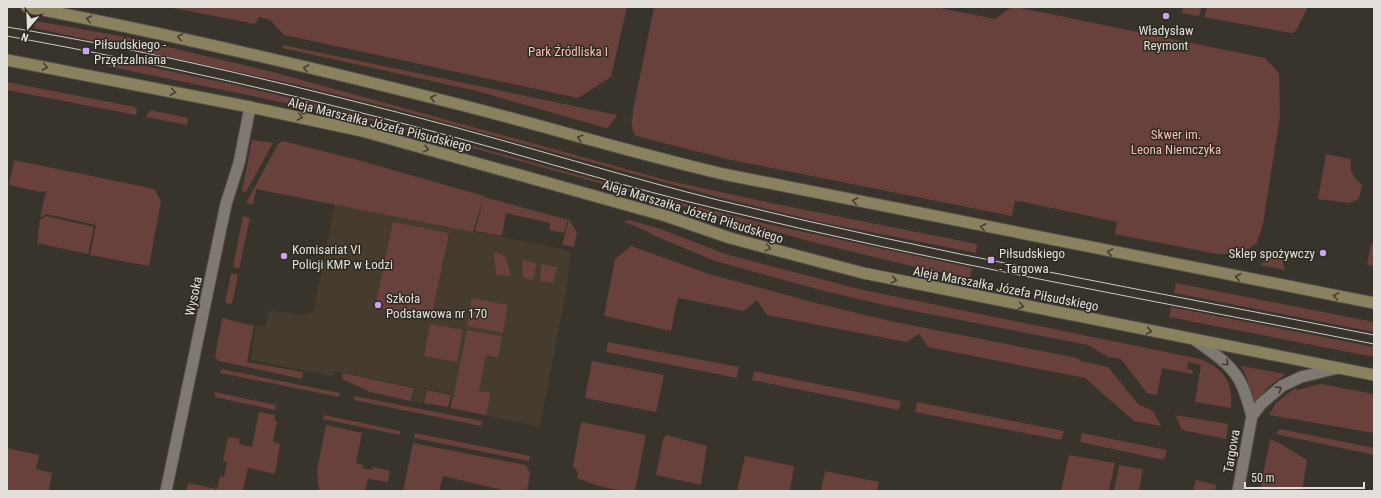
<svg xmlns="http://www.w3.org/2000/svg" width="1381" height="498" font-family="'Roboto Condensed',sans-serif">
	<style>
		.built { fill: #453c2f }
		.green { fill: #68403c }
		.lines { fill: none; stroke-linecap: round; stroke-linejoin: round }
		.tertiary-casing { stroke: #56514b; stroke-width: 13 }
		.secondary-casing { stroke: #56514b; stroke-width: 13 }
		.tertiary { stroke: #807971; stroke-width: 11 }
		.secondary { stroke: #8a825e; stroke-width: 11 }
		.tram { stroke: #cecbc5; stroke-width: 1 }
		.oneway { stroke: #453f30 }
		.oneway2 { stroke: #3e3931 }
		.poi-dot { fill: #c9a5ee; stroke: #2e2921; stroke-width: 1.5 }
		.labels { text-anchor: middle; stroke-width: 3; stroke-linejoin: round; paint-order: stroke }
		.poi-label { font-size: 13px; fill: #e3e0db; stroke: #2e2921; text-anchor: start }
		.park-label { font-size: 13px; fill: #f7bfba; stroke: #2e2921 }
		.street-label { font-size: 13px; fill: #e3e0db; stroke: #2e2921 }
	</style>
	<rect width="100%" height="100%" fill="#38332b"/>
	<path class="built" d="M335,204L562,249L571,253L566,292L540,427L450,408L452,394L426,389L423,403L413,401L415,387L335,371L333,376L249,360L251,359L256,325L265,327L269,310L300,315L311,313L314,308Z"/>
	<path class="green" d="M168,7H627L611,77L578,98L284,35L270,20L259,17L255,24Z
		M654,7H935L995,19L1012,7H1016L1265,58L1279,73L1280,116L1263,224L1257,243L1247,250L1235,254H1217L1115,234L1117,222L1024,202L1015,201L1012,216L727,159L636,136L633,132L631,118H633V110Z
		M1183,7H1202L1199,16L1182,13Z
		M1207,7H1308L1296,31L1291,33L1204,17Z
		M36,21L126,37L269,71L666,180L771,203L977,244L976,253L821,222L718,197L403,111L294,84L34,28Z
		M283,45L617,115L610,126L606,128L477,91L282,48Z
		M108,58L235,85L345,111L662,198L767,224L972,268L970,278L920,268L816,243L383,123L106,66Z
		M7,82L135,107L137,111L136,115L7,90Z
		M150,110L188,118L187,125L146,117Z
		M252,140L273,143L246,192L242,191Z
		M283,141L354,159L484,196L473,232L256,189L253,205L246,203L278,144Z
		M1326,154L1351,159C1349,172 1353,176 1362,185L1359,199L1349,203L1318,199Z
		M14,160L150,188L155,190L161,201L149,266L90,255L96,225L46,214L40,218L46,191L40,192L9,185Z
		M484,197L568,220L564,233L549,230L550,223L506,213L502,236L475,231Z
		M46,216L94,227L88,254L37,243L40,220Z
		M243,216L250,218L239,269L233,267Z
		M569,219L577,233L574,247L562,245Z
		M629,220L661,229L725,254L859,289L1200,359C1225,369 1233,382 1231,408L1195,402L1201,365L1188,362L1187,369L1193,370L1192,374L1162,368L1157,395L1147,393L1121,359L1108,357L1088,345L893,307L824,291L715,261L655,236L642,229L624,222Z
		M393,222L449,233L431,318L375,307Z
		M1371,244L1374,245V266L1367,265Z
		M631,246L709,274L820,304L890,321L1077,358L1081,361L1108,367L1138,404L1153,411L1161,426L1134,421L1085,378L928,347L919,334L906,342L767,315L757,300L744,311L678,298L671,331L604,316L615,259Z
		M495,252L505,256L511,274L510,276L496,275L494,254Z
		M1275,252L1281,254L1285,270L1260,265Z
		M522,260L536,263L534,278L530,280L523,277Z
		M541,264L557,267L553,283L540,281Z
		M231,273L238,275L232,304L225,303Z
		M1176,283L1374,322V332L1174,293Z
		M472,298L508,305L503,333L467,326Z
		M1171,307L1374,347V357L1169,317Z
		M222,318L254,326L247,362L303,372L302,379L219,361L215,357Z
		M430,324L463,330L457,362L424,356Z
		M467,330L502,336L498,358L486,355L479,391L491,393L486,415L451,408Z
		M608,342L739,367L737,378L606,352Z
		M592,361L664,375L656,412L585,398Z
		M1241,366L1286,374L1267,388L1254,407L1246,376Z
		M221,369L340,393L339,397L220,373Z
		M754,371L901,401L899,410L752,380Z
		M343,373L414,388L411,401L370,392L342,379Z
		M1321,384L1374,394V433L1269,415L1276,403L1295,388L1297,390Z
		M427,390L451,395L448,407L424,403Z
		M215,392L276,405L275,410L215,397Z
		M354,396L482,421L481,426L354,400Z
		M917,402L1064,431L1061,440L915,412Z
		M259,412L275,415L274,419L277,422L273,442L280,444L275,474L248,468L243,491H186L188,483L217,489L220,476L224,477L227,462L223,461L228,437L240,439L239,444L252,447Z
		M324,415L400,431V435L323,419Z
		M1175,415L1228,424L1226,439L1182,430Z
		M581,422L646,435L635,491C613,491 597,486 577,478L578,473L573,466Z
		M326,425L362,433L356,463L363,465L362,468L372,470L373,467L390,471L388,482L368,479L365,490L368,491L319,490L317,470Z
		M1280,429L1374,448V455L1276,434Z
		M415,433L530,456L529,461L414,438Z
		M1082,433L1167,450L1164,460L1080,442Z
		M666,435L707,446L701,485L656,475L663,440Z
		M1270,439L1281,444L1307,460L1302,491H1260Z
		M413,443L526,465L530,473L527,491H507L443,476L439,491H403Z
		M7,448L39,455L36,469L52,473L49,491H7Z
		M1069,455L1115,463L1109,491H1061Z
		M745,456L794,466L790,491H737Z
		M1119,465L1143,469L1139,491H1114Z
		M825,471L879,482L877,491H821Z
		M1196,480L1216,485L1215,491H1193Z"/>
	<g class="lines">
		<defs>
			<path id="tertiary" d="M1195,340C1213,353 1235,366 1243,388C1247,397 1249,407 1252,416
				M166,491L226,204L239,163L250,107
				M1238,491L1252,416L1261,404L1282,386L1301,377L1338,368"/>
			<path id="secondary" d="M27,7C176,35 323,70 469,107C554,129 638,154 723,174L1374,303
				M7,60L250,107L362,131L666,216L730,238L863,273L1374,375"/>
		</defs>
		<use href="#tertiary" class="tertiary-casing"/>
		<use href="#secondary" class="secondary-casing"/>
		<use href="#tertiary" class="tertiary"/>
		<use href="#secondary" class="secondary"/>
		<path class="tram" d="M7,27C157,52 306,88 454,127C542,151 630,178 718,200C935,253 1155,292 1374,335
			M7,36C157,63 306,97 454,137C542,161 629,188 718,209C935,262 1155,301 1374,344"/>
	</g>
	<defs><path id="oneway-chevron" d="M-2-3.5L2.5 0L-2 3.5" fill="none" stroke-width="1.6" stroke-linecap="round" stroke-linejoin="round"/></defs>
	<g class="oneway">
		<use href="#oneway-chevron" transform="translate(89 19) rotate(-169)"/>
		<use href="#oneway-chevron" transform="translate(180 37) rotate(-167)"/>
		<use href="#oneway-chevron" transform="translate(45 67) rotate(11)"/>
		<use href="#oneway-chevron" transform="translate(306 68) rotate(-166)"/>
		<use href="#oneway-chevron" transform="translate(173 92) rotate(11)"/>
		<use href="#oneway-chevron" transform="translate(433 98) rotate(-166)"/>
		<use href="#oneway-chevron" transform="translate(300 117) rotate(12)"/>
		<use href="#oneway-chevron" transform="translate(580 138) rotate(-165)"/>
		<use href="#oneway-chevron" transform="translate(426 149) rotate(15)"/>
		<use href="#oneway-chevron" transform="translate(855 201) rotate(-169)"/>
		<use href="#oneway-chevron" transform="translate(983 227) rotate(-169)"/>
		<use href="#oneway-chevron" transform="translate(768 248) rotate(15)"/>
		<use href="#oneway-chevron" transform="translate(1110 252) rotate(-169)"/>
		<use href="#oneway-chevron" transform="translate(1238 277) rotate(-169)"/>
		<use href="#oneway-chevron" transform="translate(894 280) rotate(12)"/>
		<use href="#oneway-chevron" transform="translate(1336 296) rotate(-169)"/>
		<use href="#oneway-chevron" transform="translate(1021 306) rotate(11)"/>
		<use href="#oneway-chevron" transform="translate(1149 331) rotate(11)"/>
	</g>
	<g class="oneway2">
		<use href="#oneway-chevron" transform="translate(1226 363) rotate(43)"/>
		<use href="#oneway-chevron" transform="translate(1279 389) rotate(-33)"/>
	</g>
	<g class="poi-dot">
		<circle cx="1166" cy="16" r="4"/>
		<rect x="82" y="47" width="8" height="8" rx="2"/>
		<circle cx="1323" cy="253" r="4"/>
		<circle cx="284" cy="256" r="4"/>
		<rect x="987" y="256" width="8" height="8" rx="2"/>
		<circle cx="378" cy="305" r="4"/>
	</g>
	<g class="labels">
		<g class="poi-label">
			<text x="1166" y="35" text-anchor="middle">Władysław<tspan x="1166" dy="15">Reymont</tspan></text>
			<text x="94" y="49">Piłsudskiego -<tspan x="94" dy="15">Przędzalniana</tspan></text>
			<text x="292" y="254">Komisariat VI<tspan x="292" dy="15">Policji KMP w Łodzi</tspan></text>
			<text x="999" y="258">Piłsudskiego<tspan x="999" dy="15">- Targowa</tspan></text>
			<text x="1315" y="258" text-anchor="end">Sklep spożywczy</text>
			<text x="386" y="303">Szkoła<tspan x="386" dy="15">Podstawowa nr 170</tspan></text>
		</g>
		<g class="park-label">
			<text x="568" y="56">Park Źródliska I</text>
			<text x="1176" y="139">Skwer im.<tspan x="1176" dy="15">Leona Niemczyka</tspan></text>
		</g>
		<g class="street-label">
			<text transform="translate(380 124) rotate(14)" y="5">Aleja Marszałka Józefa Piłsudskiego</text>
			<text transform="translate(693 211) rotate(17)" y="5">Aleja Marszałka Józefa Piłsudskiego</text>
			<text transform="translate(1006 288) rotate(11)" y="5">Aleja Marszałka Józefa Piłsudskiego</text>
			<text transform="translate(193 296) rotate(-78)" y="5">Wysoka</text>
			<text transform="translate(1231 451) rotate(-80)" y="5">Targowa</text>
		</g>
	</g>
	<rect width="1381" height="498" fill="none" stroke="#e3e0db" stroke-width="16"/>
	<g transform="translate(28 28) rotate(199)" stroke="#2e2921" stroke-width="3" paint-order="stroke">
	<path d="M0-3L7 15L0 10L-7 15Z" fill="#e3e0db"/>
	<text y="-6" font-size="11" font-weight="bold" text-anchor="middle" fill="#e3e0db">N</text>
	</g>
	<path d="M1245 482v6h119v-6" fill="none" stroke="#e3e0db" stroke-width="2"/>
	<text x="1251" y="482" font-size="12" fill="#e3e0db" stroke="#2e2921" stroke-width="3" paint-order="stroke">50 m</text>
</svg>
